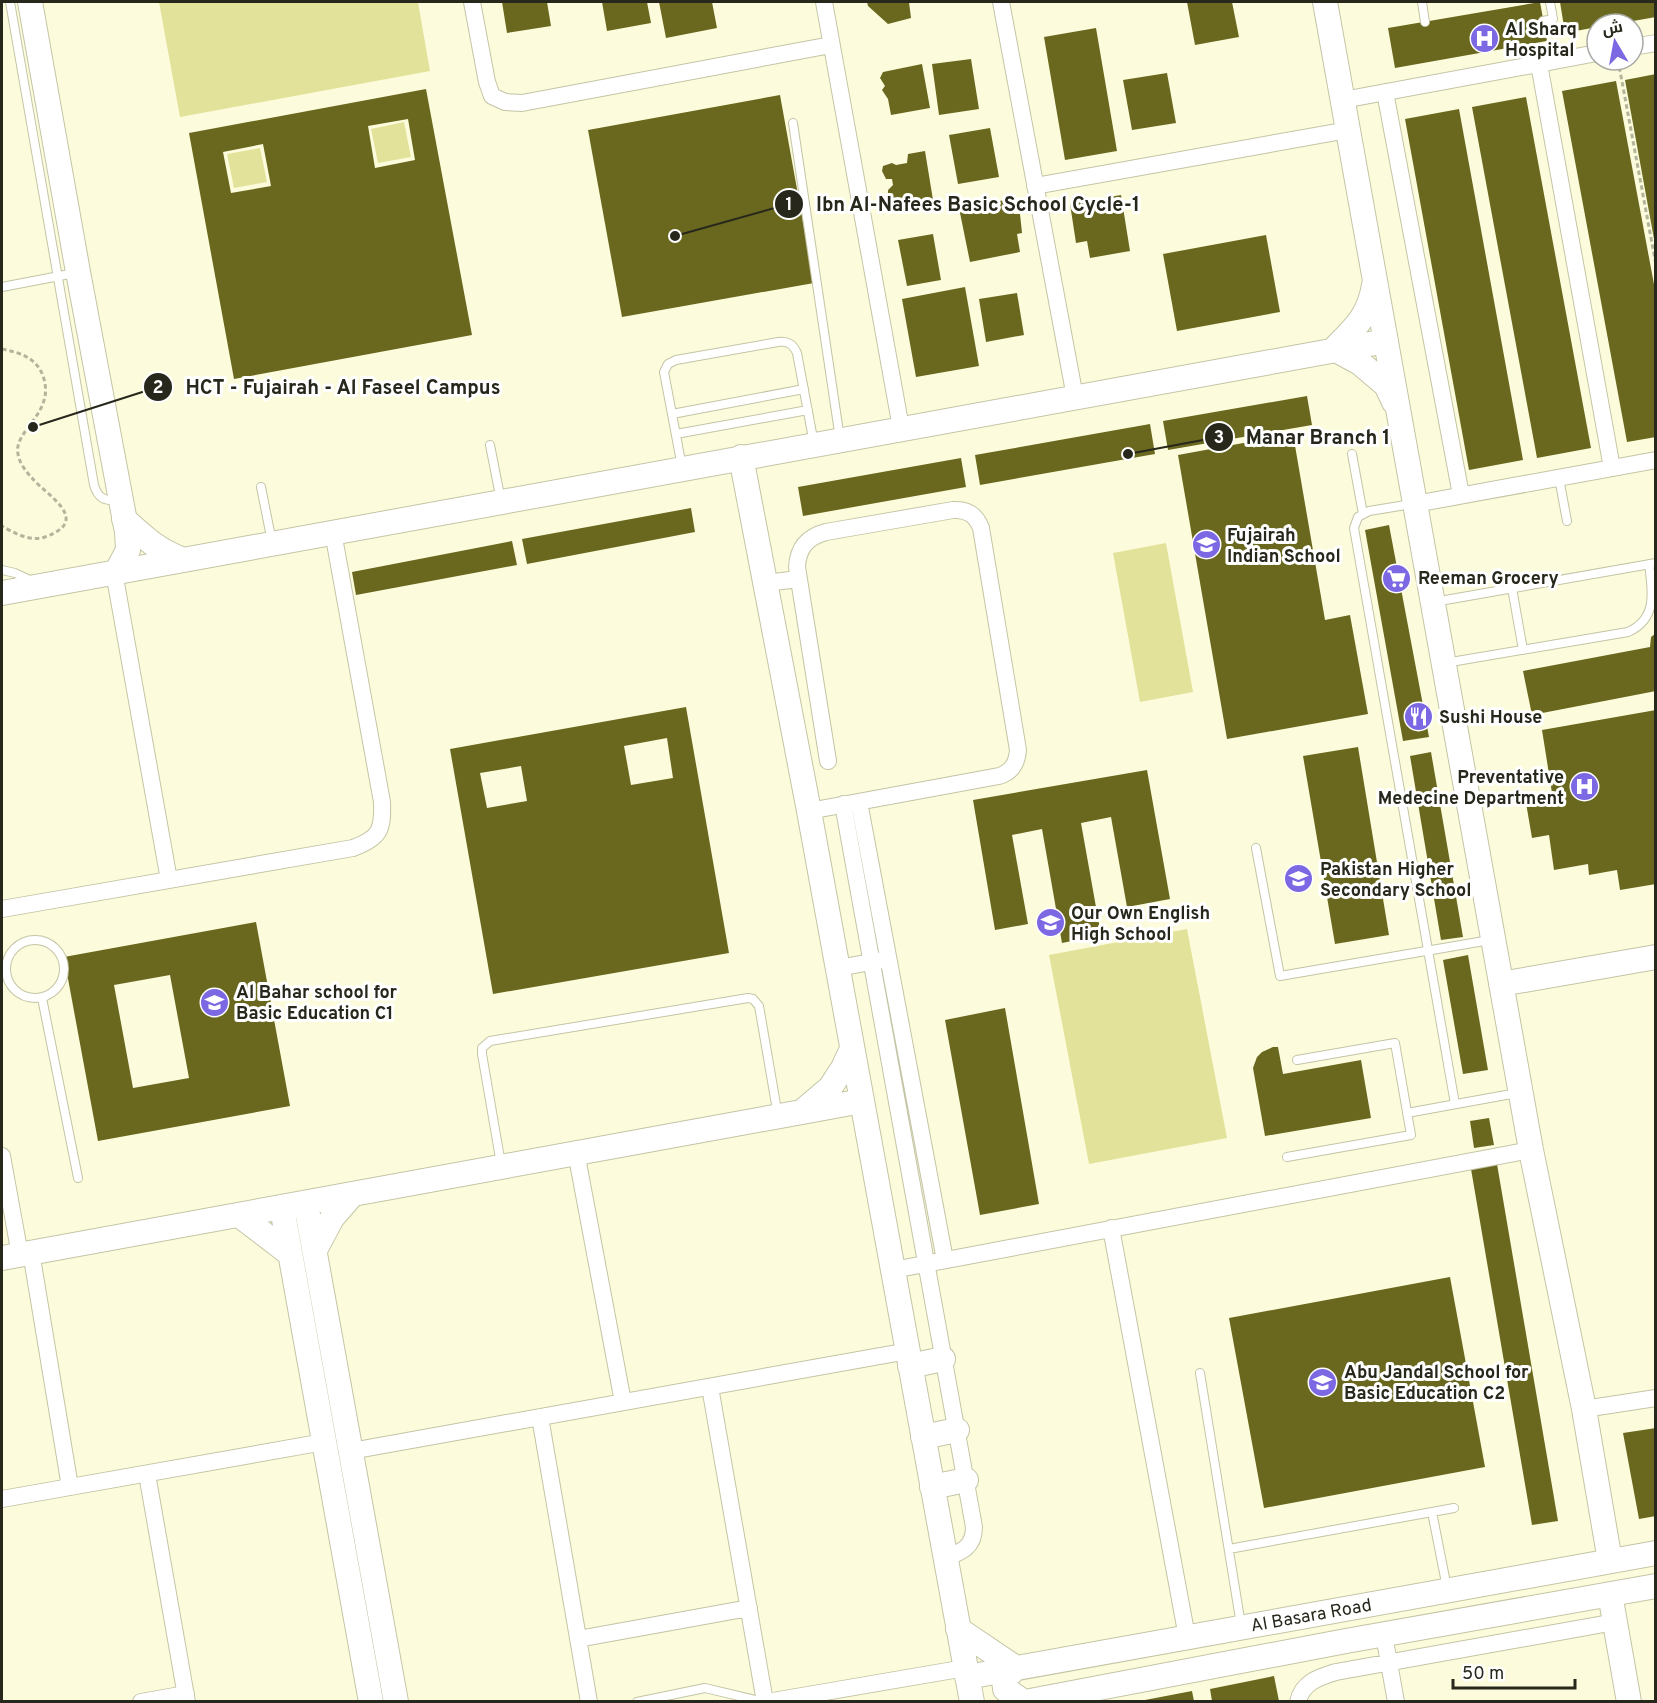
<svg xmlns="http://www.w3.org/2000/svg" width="1657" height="1703" font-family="Overpass,Cairo,sans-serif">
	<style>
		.green { fill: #e3e29a }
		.building { fill: #6a681e; fill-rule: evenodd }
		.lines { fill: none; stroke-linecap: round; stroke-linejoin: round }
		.lane-casing { stroke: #c4c4a6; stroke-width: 10 }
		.street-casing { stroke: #c4c4a6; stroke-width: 18 }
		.secondary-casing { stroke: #c4c4a6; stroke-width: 26 }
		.path { stroke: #b4b49c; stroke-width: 3; stroke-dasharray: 4.5 3; stroke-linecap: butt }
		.lane { stroke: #fff; stroke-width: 8 }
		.street { stroke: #fff; stroke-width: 16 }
		.secondary { stroke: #fff; stroke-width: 24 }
		.labels { text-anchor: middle; stroke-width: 6; stroke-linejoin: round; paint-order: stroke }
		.poi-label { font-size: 18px; font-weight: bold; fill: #27271c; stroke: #fff; text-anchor: start }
		.street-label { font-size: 18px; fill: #27271c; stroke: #fff }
		.leader { fill: none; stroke: #27271c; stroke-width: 2 }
		.callout-dot { fill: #27271c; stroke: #fff; stroke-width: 2 }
		.mark-label { font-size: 18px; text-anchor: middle; font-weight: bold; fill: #fff }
		.callout-label { font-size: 20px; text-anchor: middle; font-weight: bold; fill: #27271c; stroke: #fff; stroke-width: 6; stroke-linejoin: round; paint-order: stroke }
	</style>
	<rect width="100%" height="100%" fill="#fcfcdd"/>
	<path class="green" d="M159,2H418L430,71L180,117Z
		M404,122L411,157L378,163L371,129Z
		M260,148L267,182L234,188L227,154Z
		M1166,543L1193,692L1140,702L1113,553Z
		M1187,929L1227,1138L1089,1164L1049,955Z"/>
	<path class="building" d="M502,2H547L551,26L507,33Z
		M602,2H647L651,23L607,31Z
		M659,2H712L717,28L666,38Z
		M867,2H909L911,18L888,24L868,6Z
		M1187,2H1232L1239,37L1195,45Z
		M1540,2L1547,41L1395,68L1388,28Z
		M1560,2H1656V17L1616,24H1597V27L1565,33Z
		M1096,28L1117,151L1065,160L1044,37Z
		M971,59L979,109L939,115L932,64Z
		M922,64L930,108L891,115L888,99L882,90L885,86L880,78L883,72Z
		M1167,73L1176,123L1132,130L1123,80Z
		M1656,74V239H1654L1625,80Z
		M1616,81L1656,295V437L1627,442L1562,91Z
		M426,89L472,335L234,379L189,133ZM408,119L415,160L375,168L368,126ZM263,144L271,186L231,193L223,152Z
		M780,95L814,283L622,317L588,130Z
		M1526,97L1591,448L1537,458L1472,107Z
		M1459,109L1523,460L1469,470L1405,119Z
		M990,128L999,177L958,184L949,135Z
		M925,151L933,200L894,207L892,197L888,198V190L893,185L892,179H886L882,171L883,166L892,163L896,165L907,163L908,154Z
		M1121,195L1130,251L1090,258L1087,241L1076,243L1070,204Z
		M1011,199L1014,214H1020L1022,233L1017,234L1020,252L970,262L959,208Z
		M933,234L941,280L907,286L898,240Z
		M1266,235L1280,312L1177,331L1163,254Z
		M965,287L979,366L916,377L902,299Z
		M1017,293L1024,335L986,342L979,299Z
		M1307,396L1312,425L1168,450L1163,421Z
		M1150,424L1155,454L980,485L975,455Z
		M1293,434L1325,620L1350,615L1368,714L1227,739L1178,455Z
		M961,458L966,487L803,516L798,487Z
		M691,508L695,532L527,564L522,539Z
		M1389,525L1429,737L1403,741L1365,530Z
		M512,541L517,565L356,595L352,572Z
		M1656,633V691L1532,715L1523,671L1650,647L1651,637Z
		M686,707L729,953L493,994L450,749ZM667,738L673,778L631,785L624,746ZM521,766L527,801L487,808L480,773Z
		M1656,710V884L1620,890L1617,870L1589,875L1588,864L1554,870L1549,835L1532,838L1525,797L1552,793L1542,730Z
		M1358,747L1389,935L1335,944L1303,756Z
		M1431,752L1463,937L1441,940L1410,756Z
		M1147,770L1170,899L1127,907L1111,817L1081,823L1101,935L1062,943L1042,829L1012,835L1028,924L995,930L973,800Z
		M256,922L290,1106L98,1141L64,957ZM170,975L189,1078L133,1088L114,985Z
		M1468,955L1488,1070L1463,1074L1443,960Z
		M1005,1008L1039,1204L980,1215L945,1020Z
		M1273,1047H1278L1283,1074L1361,1060L1371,1118L1265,1136L1253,1068L1257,1057L1262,1052Z
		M1489,1118L1494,1145L1474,1148L1470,1121Z
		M1497,1164L1558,1521L1532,1525L1471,1169Z
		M1450,1277L1485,1467L1264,1508L1229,1318Z
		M1656,1428V1516L1639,1519L1623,1433Z
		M1274,1676L1279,1701H1212L1210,1689Z
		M1192,1691L1194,1701H1145V1700Z"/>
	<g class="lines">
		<defs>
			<path id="lane" d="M10,2L94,485C98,499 105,501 119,500
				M1422,2L1425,22
				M1543,21L1553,19L1550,2
				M793,123L840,439
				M2,287L75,273
				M672,414L804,389
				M676,434L808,410
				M490,445L501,501
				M1352,454L1363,514
				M682,467L664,372L668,364L676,360L778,342C788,341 793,344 797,353L814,444
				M1559,478L1567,521
				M261,487L272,542
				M1412,504L1369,511L1358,517L1354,528L1455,1104
				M2,570L15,573L32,581
				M1512,588L1523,650
				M1434,602L1656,563
				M1445,663L1628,632C1657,619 1653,593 1649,564
				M1256,848L1280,976L1490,940
				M6 969a29 29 0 1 1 58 0a29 29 0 1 1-58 0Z
				M42,998L78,1178
				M1407,1113L1517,1093
				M1287,1157L1411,1135L1395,1043L1297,1060
				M501,1164L482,1054V1048L490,1041L748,998L753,999L759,1006L778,1116
				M1200,1373L1241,1625
				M1432,1512L1447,1588
				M1229,1549L1454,1508
				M637,1702L705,1688L764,1702"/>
			<path id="street" d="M472,2L487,82L492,96L505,102L522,103L831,45
				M824,2L901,428
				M1001,2L1075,397
				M1633,47L1656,43
				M1539,64L1612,468
				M1385,92L1461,495
				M1343,100L1597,53
				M1035,186L1348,130
				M1415,504L1656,460
				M114,572L169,880
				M765,583L799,579
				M859,802L945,1260
				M843,804L974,1527C974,1547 962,1552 945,1558
				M809,811L999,776C1012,772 1017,763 1018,750L981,528C976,515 967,509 953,510L826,532C807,537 798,548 797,567L828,761
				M2,909L353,848C380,838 383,830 382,802L333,532
				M838,968L882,960
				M576,1152L623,1402
				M2,1156L20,1255
				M1111,1228L1187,1637
				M31,1252L70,1487
				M893,1270L1531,1150
				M710,1387L765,1702
				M1584,1409L1656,1398
				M540,1417L589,1702
				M351,1451L908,1351
				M147,1474L187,1702
				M2,1499L324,1442
				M1384,1635L1396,1702
				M578,1639L749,1608
				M141,1702L186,1694
				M767,1702L965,1668
				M1298,1702C1302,1682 1320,1677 1336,1672L1615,1622"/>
			<path id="secondary" d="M30,2L78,272L127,532L128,550L117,571
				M1325,2L1531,1150L1584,1409L1610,1561
				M1374,285C1369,316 1355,328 1334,349L1360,363L1386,385L1394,402
				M741,457L809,811L972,1702
				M124,519C145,538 157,550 184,560
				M2,593L1386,341
				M1501,984L1656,957
				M804,1110L830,1088L843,1068L852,1049
				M306,1204L396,1702
				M282,1208L371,1702
				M239,1215L290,1254
				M315,1250L332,1218L352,1195
				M2,1258C288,1207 575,1153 862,1101
				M910,1366L943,1359
				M923,1437L957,1430
				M932,1487L966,1480
				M1610,1594L1629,1702
				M958,1629L1016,1668L1004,1679L1005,1689L1024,1702
				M967,1677L1656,1553
				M1025,1702L1346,1641L1656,1586"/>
		</defs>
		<use href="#lane" class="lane-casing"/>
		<use href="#street" class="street-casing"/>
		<use href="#secondary" class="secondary-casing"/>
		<path class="path" d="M1618,60L1656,265
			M2,349C21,353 38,358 44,379C54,414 13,431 18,454C19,462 26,472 32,478C46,495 93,520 45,537C30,542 14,533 2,526"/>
		<use href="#lane" class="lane"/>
		<use href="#street" class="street"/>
		<use href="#secondary" class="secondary"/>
	</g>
	<defs>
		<symbol id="hospital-disc" viewBox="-11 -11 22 22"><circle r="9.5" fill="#7d68e3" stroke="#fff"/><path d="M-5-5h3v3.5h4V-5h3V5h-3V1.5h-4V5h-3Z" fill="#fff"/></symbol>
		<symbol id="school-disc" viewBox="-11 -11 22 22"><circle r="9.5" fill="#7d68e3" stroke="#fff"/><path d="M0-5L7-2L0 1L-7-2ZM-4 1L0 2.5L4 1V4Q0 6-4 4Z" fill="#fff"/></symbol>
		<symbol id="supermarket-disc" viewBox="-11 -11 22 22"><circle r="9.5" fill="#7d68e3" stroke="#fff"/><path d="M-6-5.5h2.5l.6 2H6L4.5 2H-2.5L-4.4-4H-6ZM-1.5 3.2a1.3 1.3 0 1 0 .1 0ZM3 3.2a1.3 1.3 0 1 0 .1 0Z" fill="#fff"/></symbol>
		<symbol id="restaurant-disc" viewBox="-11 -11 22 22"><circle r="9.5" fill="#7d68e3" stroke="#fff"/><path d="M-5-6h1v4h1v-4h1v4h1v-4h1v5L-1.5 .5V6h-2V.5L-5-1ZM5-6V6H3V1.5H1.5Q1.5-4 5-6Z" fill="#fff"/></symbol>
	</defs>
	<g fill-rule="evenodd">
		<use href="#hospital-disc" x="1468" y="22" width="33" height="33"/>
		<use href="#school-disc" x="1190" y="528" width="33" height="33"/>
		<use href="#supermarket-disc" x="1380" y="562" width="33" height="33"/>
		<use href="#restaurant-disc" x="1402" y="700" width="33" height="33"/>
		<use href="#hospital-disc" x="1568" y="770" width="33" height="33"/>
		<use href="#school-disc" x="1282" y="862" width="33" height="33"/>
		<use href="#school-disc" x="1034" y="906" width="33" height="33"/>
		<use href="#school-disc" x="198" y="986" width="33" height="33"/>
		<use href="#school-disc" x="1306" y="1366" width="33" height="33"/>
	</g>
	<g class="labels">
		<g class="poi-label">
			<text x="1505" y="35">Al Sharq<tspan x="1505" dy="21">Hospital</tspan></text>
			<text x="1227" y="541">Fujairah<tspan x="1227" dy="21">Indian School</tspan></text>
			<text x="1418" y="584">Reeman Grocery</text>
			<text x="1439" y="723">Sushi House</text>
			<text x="1564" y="783" text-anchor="end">Preventative<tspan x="1564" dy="21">Medecine Department</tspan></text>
			<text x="1320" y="875">Pakistan Higher<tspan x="1320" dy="21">Secondary School</tspan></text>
			<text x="1071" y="919">Our Own English<tspan x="1071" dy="21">High School</tspan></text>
			<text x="236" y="998">Al Bahar school for<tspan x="236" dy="21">Basic Education C1</tspan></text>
			<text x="1344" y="1378">Abu Jandal School for<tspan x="1344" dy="21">Basic Education C2</tspan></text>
		</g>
		<g class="street-label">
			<text transform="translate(1311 1615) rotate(-10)" y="6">Al Basara Road</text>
		</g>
	</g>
	<path class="leader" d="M675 236L789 204M33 427L158 387M1128 454L1219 437"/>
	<g class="callout-dot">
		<circle cx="675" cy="236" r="6"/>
		<circle cx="33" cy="427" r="6"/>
		<circle cx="1128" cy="454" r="6"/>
		<circle cx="789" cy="204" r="15"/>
		<circle cx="158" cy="387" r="15"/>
		<circle cx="1219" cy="437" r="15"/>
	</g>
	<g class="mark-label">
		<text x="789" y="210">1</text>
		<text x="158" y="393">2</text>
		<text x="1219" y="443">3</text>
	</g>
	<g class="callout-label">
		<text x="978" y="211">Ibn Al-Nafees Basic School Cycle-1</text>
		<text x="343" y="394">HCT - Fujairah - Al Faseel Campus</text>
		<text x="1318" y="444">Manar Branch 1</text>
	</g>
	<rect width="1657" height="1703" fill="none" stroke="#27271c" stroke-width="6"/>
	<g transform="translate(1615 42) rotate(350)"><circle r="28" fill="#ffffff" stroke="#a9a9a4" stroke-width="1.5"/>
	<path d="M0-4.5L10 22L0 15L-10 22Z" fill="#7d68e3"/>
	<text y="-9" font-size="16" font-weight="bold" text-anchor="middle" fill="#27271c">ش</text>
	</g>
	<path d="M1453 1679v9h122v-9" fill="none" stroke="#27271c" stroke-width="3"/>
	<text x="1462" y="1679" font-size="18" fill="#27271c" stroke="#ffffff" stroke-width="4.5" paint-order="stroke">50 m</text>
</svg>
